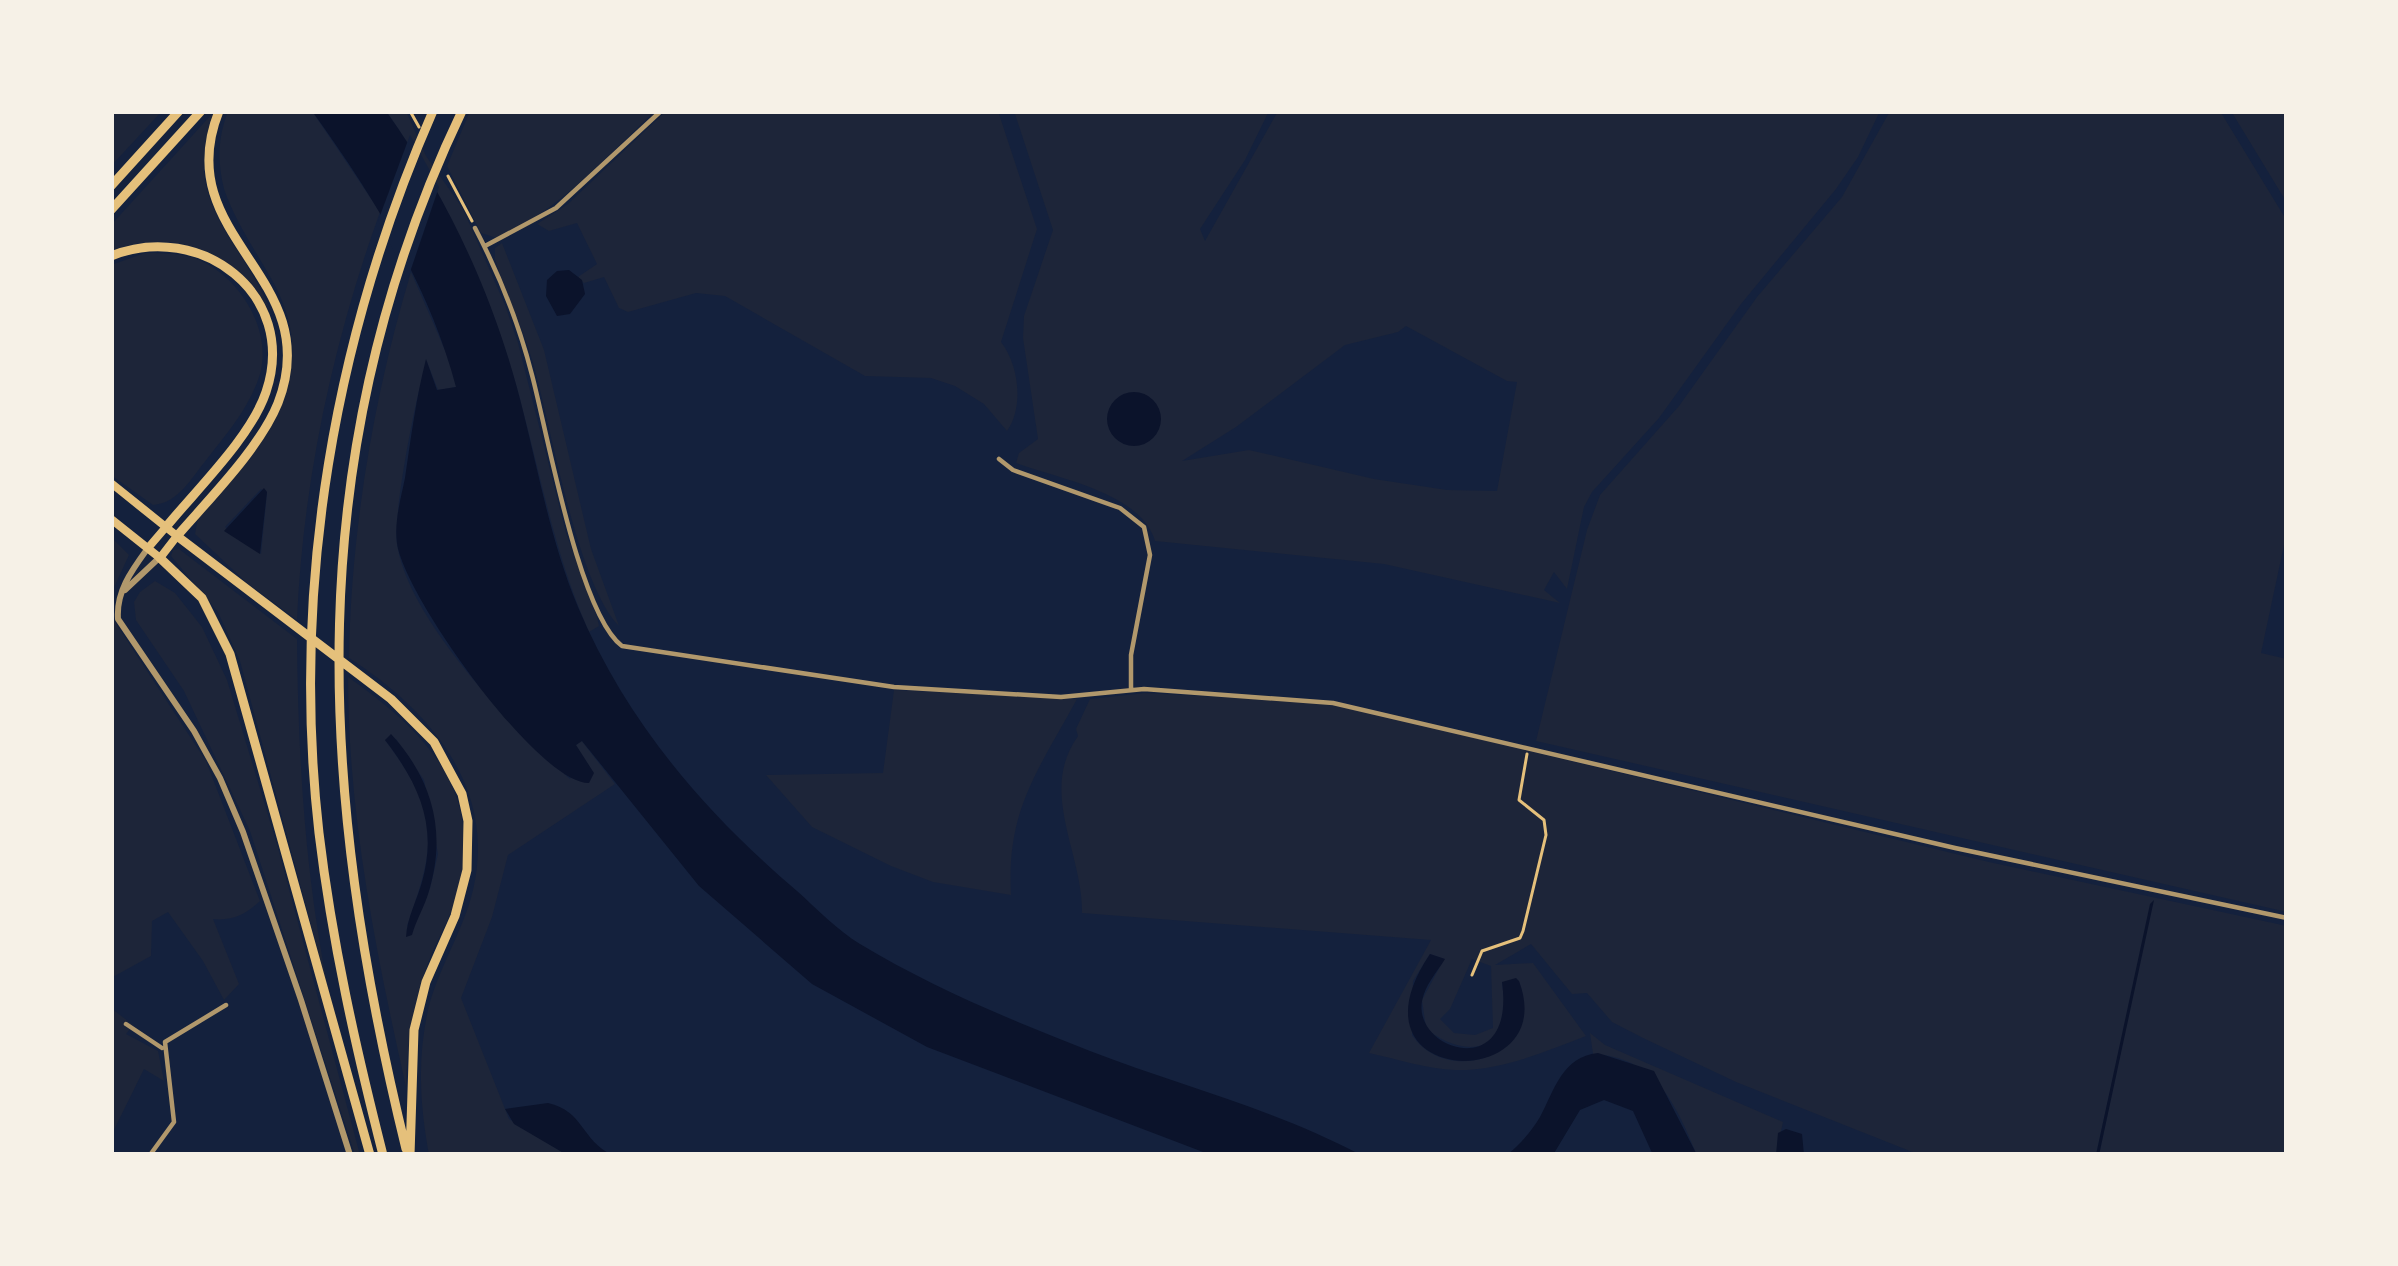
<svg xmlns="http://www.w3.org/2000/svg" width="2398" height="1266" font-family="'Asap Condensed',sans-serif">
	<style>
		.green { fill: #1d2539; fill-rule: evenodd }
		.water { fill: #0b132b }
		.pier { fill: #14213d }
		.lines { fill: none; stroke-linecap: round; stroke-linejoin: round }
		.path { stroke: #e5c07b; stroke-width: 3 }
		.minor { stroke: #b1986c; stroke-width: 4.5 }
		.tertiary { stroke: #b1986c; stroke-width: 6 }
		.primary { stroke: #e5c07b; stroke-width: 8 }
		.motorway { stroke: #e5c07b; stroke-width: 9 }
	</style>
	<rect width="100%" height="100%" fill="#14213d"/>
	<path class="green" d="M111,111H162L111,166Z
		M228,111H312L380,212C333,342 303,481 297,620L247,583L195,534L198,518C257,444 328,380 272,280C255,250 235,221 224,189C217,160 218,138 228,111ZM261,489L267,493L261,554L225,527Z
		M386,111H406L426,156L463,209L505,305L518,343L566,533L597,617L599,626L589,632C557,560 543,487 523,411C496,304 450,201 386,111Z
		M470,111H655C605,158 560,210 497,238L481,233L447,166Z
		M666,111H998L1037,229L1001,342C1019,365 1024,407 1007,431L984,404L955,386L931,378L865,376L725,296L696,293L628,312L619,308L604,277L584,283L578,277L597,264L577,223L549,231L537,224L568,204Z
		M1014,111H1269L1245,160L1200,229L1205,241L1278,111H1880L1858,157L1836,189L1741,304L1659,418L1592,492L1584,507L1567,589L1554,572L1544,590L1560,603L1384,564L1155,541C1141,493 1060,479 1016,463L1019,453L1038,439L1023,338L1024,316L1053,230ZM1406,326L1507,381L1517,382L1497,491L1447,490L1374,479L1249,450L1182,461L1236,427L1345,345L1398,332Z
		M1890,111H2220L2287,221V531L2261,653L2287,659V912L1536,741L1587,530L1600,495L1679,406L1757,297L1842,197Z
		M2231,111H2287V203Z
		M212,114C210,128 204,144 204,160C201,218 253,260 271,313C236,253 177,226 111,251V225Z
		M502,243L544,350L591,549L619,626C577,584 551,425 533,363C523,328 506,295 495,259V248Z
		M145,253C160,253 177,253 191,257C236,271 273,327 260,374C250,407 228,432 207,459C191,478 179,503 153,505L111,475V265Z
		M411,272L448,357L457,387L438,390L427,362C416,393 393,515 397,544C408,620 514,729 570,779L576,745L581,740L615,784L508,855L492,917L461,998L509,1119L567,1155H429C420,1105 417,1060 428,1010C438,968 463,932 473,890C497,788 430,710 349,658C351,530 374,394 411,272Z
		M111,537L129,555L111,594Z
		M179,549L297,639C298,757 305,873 328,988L240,661L218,612L171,556L173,550Z
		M155,581L175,593L202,627L227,680L278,848L360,1155H355L250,831L184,691L136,620L134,602L140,592Z
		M111,616L206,761L260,901C245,915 233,921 213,919L239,984L224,1000L203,961L168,912L152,921L151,956L111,978Z
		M348,677C432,736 491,800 452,909C447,923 439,937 433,951C414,995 407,1039 406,1087C376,953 348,815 348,677ZM396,739L424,780L438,854L430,888L412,930L407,926C437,842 440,813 385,740Z
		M894,690L1077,699C1038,771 1006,810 1011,895L933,882L891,866L812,827L766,775L883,773Z
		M1145,693L1307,702L1355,709L1989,862L2287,926V1155H2099L2152,902L2096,1155H1920L1736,1082L1643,1038L1612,1022L1587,993L1572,994L1531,944L1495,965L1533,963L1586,1036C1544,1052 1501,1071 1455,1070C1427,1069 1397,1059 1369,1053L1431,940L1082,913C1083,853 1038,792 1078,736L1076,729L1090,699ZM1430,954L1444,959L1422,1000L1426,1028C1449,1049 1493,1060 1504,1020C1507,1008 1503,994 1502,982H1519C1546,1054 1449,1089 1412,1035L1413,981ZM1472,959L1491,966L1493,1028L1475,1035L1454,1033L1440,1019L1450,1009Z
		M111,1008L133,1025L126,1034L158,1051L164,1081L144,1069L112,1134Z
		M1590,1033L1605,1045L1783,1122L1776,1155H1697C1676,1105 1656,1057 1593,1054Z"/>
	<path class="water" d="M312,111H386C451,202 498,306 524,415C540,479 552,545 578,607C626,721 704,812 797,891C817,909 837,930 860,944C933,988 1011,1020 1090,1051C1181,1086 1274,1109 1361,1155H1211L927,1047L812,984L699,886L582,741L576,745L594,773L589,783C538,784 403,594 397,543C394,522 401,498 405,478C411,438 416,398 426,359L437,390L456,387C429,285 373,196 312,111Z
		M569,270L582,280L585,294L570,314L557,316L546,296L547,280L557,271Z
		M1107 419a27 27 0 1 1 54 0a27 27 0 1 1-54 0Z
		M264,488L267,492L260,554L224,531Z
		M391,734C432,779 447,831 429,891C425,906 416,920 412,935L406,937C407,918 417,900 422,882C438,826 419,784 385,740Z
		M2154,900L2099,1155H2096L2150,904Z
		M1430,954L1445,959C1437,972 1425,985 1422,1001C1413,1051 1516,1083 1502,982L1516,978L1519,981C1562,1094 1339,1089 1430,954Z
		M1598,1053L1654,1071L1697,1155H1653L1633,1111L1604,1100L1580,1110L1553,1155H1507C1520,1144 1532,1131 1540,1117C1555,1089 1562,1057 1598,1053Z
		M548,1103C584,1111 581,1140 612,1155H567L514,1124L505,1109Z
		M1786,1129L1802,1134L1804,1155H1776L1778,1133Z"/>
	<path class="pier" d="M410,135L439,187L408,278L378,221Z"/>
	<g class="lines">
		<path class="path" d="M410,111L419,127
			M448,176L472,221
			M1472,975L1482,951L1520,938L1523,931L1546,835L1544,820L1519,800L1527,754"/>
		<path class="minor" d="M475,228C499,274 519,324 532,375C547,431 579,614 622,646L894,687L1061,697L1144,689L1333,703L1955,848L2287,918
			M485,246L556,208L661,111
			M999,459L1013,470L1120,508L1144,527L1150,555L1131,655V689
			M126,1024L162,1048
			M150,1155L174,1122L165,1042L226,1005"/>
		<path class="tertiary" d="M148,548C132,570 116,591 118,619L194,731L220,778L243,832L301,1000L350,1155
			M125,590L159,558"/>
		<path class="primary" d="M111,483L177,536L160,558L111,519
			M148,548L166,527"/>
		<path class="motorway" d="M219,111C168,238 327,276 278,403C260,448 209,499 177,536L391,699L434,742L462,794L468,821L467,870L455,916L426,982L414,1030L410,1155
			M111,186L179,111
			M111,210L201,111
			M111,256C200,220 299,294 266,392C251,437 197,489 166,527
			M160,558L202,598L230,654L370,1155
			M406,1149C318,790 298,454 462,111
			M383,1155C356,1049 332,942 319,833C291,587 334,337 433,111"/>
	</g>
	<rect width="2398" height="1266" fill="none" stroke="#f6f1e7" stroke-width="228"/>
</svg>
